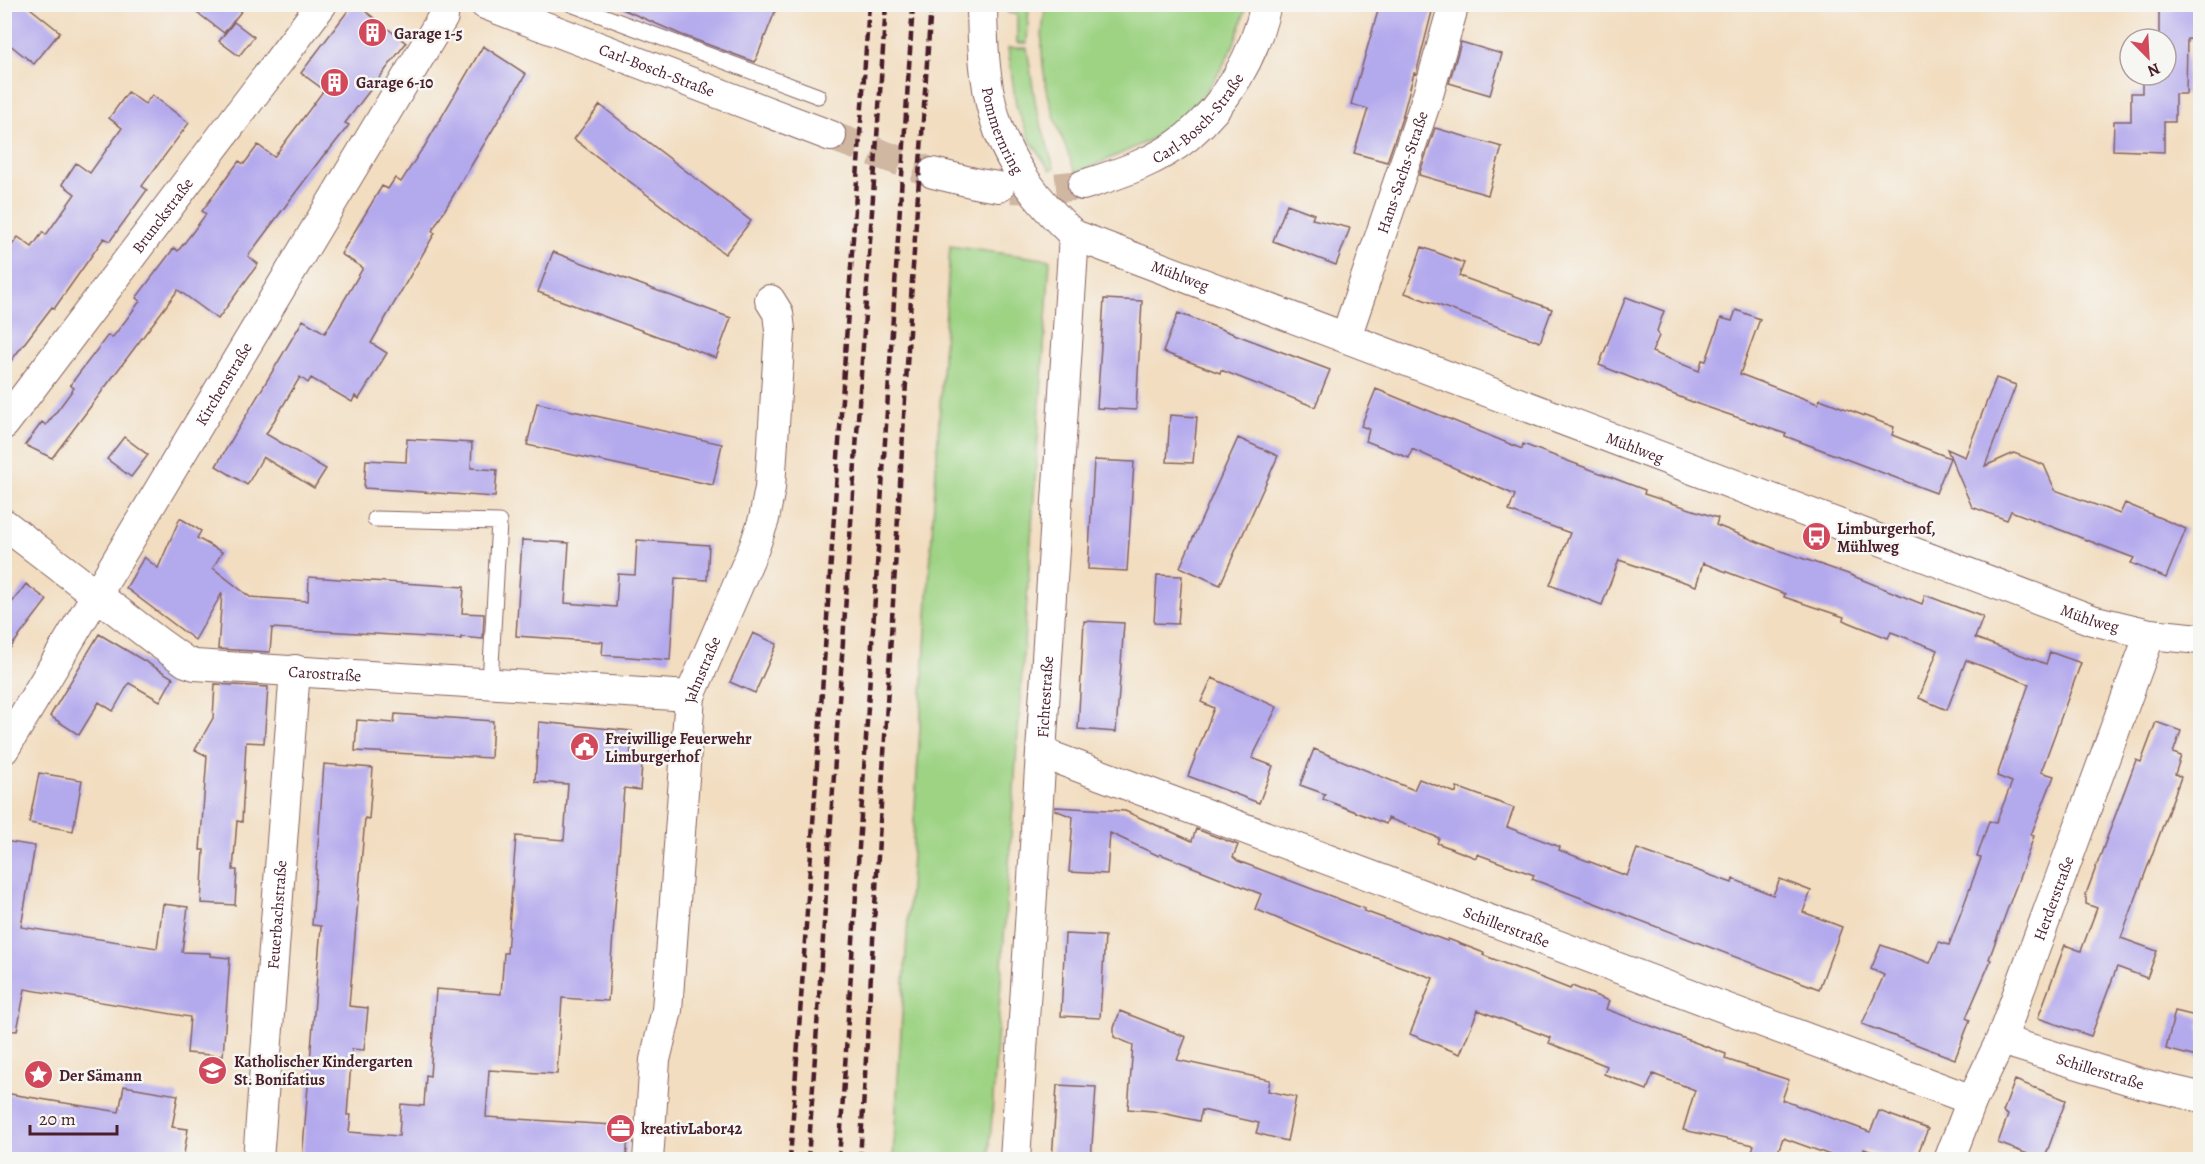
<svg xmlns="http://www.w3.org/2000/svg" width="2205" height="1164" font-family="Alegreya,serif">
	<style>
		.green { fill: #9ed384; stroke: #747958; stroke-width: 1.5 }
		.building { fill: #b3a9ed }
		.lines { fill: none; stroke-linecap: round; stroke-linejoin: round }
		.minor-tunnel { stroke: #d0b7a2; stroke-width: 30; stroke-dasharray: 30 15; stroke-linecap: butt }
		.service-casing { stroke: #85625f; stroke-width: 17 }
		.minor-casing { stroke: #85625f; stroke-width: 32 }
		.service { stroke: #fff; stroke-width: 15 }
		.minor { stroke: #fff; stroke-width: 30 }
		.rail { stroke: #4a1f2b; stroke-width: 4.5; stroke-dasharray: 9 4.5; stroke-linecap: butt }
		.labels { text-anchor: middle; stroke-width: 5; stroke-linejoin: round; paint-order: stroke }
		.poi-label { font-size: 16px; font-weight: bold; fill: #4a1f2b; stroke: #f6f6f2; text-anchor: start }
		.street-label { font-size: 16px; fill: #4a1f2b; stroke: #f6f6f2 }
	</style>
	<rect width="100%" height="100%" fill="#f6f6f2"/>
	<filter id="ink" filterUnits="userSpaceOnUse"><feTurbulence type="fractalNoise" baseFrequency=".0167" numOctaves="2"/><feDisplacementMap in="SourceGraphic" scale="12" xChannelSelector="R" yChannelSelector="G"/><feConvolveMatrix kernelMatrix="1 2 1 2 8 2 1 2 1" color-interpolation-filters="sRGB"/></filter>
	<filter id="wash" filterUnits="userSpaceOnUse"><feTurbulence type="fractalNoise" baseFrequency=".008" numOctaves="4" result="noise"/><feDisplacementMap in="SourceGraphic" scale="24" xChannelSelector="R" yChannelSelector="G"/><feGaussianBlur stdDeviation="1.35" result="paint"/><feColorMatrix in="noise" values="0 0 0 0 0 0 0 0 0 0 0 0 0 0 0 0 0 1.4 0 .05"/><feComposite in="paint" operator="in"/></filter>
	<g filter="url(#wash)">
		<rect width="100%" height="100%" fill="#f2ddc0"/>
		<path class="green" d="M1008,5H1029L1027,43H1017V14L1008,13Z
			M1045,5H1246C1236,56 1198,115 1151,139C1127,152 1101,162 1076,173C1060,134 1043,94 1042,51C1041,36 1044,20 1045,5Z
			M1008,48H1027L1036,107L1054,168L1050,170L1030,140L1016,105Z
			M950,246L1050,260L989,1159H893Z"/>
		<g id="blocks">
			<path class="building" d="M4,4H25L60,32L34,64L4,40Z
				M186,4H247L224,33Z
				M353,4H356L406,43L345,123L349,125L327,153L326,152L248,256L258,264L218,319L178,290L52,458L25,445L42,422L46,425L60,407L74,388L70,385L108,335L112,338L126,320L140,301L136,298L174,248L178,251L192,233L206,214L202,211L239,161L244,164L258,145L274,157L324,90L301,73Z
				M778,4L755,62L682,35L613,5Z
				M1380,4H1434L1416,74L1414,73L1402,118L1387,162L1354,153L1368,109L1351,104Z
				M2174,4H2200V40L2187,39L2186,94H2175V122H2164V152L2113,150L2114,121H2131V93H2142V75H2166V39H2159V10H2174Z
				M234,22L254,37L239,56L219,41Z
				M1461,42L1502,54L1490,95L1449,83Z
				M483,46L526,74L432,231L435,233L371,343L387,353L359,399L355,396L352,402L311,378L308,383L300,377L266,434L326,469L314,488L263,457L247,485L216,466L303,320L325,333L363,268L341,254L382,186L388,189L395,178L401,182L422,149H423Z
				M128,92L145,104L152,95L189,123L142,186L147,190L110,241L104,238L54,309L52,307L4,370V256L18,237L32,247L43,232L46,235L75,194L62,184L76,163L90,173L122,128L109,118Z
				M600,105L751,221L725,254L574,139Z
				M1435,128L1502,147L1488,195L1419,175Z
				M1287,204L1314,214L1312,219L1350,228L1336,265L1273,241Z
				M1422,247L1464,263L1459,276L1552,309L1540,342L1405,293Z
				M553,252L731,318L716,358L538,292Z
				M1626,297L1664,311L1657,331L1659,336L1652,352L1699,371L1702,360L1706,361L1721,318L1732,321L1736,310L1760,319L1740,374L1818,404L1820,399L1894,427L1892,435L1950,458L1936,493L1785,436L1786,434L1695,403L1599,365Z
				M1104,299L1142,301L1136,410L1097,408Z
				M1178,313L1330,370L1315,407L1221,370L1220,373L1163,352Z
				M1996,378L2016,385L1985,466L2014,453L2044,465L2055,490L2120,514L2125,503L2186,529L2166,578L2131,563L2134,558L2011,511L2007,520L1972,507L1947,449L1965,457Z
				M1376,389L1522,449L1523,444L1645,490L1644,494L1718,518L1716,525L1778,550L1848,574L1922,604L1925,595L1983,617L1975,638L2046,664L2050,652L2081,663L2041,772L2054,776L2031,835L2034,836L2022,870L1989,959L1991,960L1966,1018L1970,1020L1955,1059L1862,1024L1884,975L1871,969L1881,945L1930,963L1939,942L1949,945L1981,858L1977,857L1989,821L1996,823L2012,782L1997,776L2029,684L1966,660L1947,710L1919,698L1938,650L1891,632L1888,638L1843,620L1844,617L1784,597L1785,594L1703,563L1696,586L1619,560L1602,605L1550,585L1570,533L1509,511L1515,495L1412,449L1409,458L1366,441L1369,429L1361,426Z
				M537,403L722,444L713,485L527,445Z
				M1170,415L1197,417L1193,463L1167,462Z
				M124,437L148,455L131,477L107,459Z
				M1238,438L1278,456L1220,585L1180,567Z
				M407,439L472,443L471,468L497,470L495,497L364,488L366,460L406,462Z
				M1094,460L1134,462L1127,571L1088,569Z
				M180,518L201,531L197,538L222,552L213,568L250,597L308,601L309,577L464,587L462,613L484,614L483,639L461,637V639L272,628L270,652L218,649L222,593L195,640L126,588L144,557L158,568Z
				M522,540L569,543L565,603L616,607L618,574L635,575L637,540L709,545L707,580L675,578L670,660L602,655L603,642L516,636Z
				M1157,575L1182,576L1178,624L1154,623Z
				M26,584L47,600L4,656V613Z
				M1084,621L1124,623L1116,732L1078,729Z
				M753,633L777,644L755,693L730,682Z
				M99,634L173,678L160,701L129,683L113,711L99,702L79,735L50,716Z
				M1212,678L1277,707L1252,758L1273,766L1259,803L1188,776L1214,708L1201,702Z
				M215,684L268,687L264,743L246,742L242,822L237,821L233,870H237L235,905L201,903L204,850H200L207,756L195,750L213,718Z
				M395,714L493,721L491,758L355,751L357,720L394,723Z
				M539,722L632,731L630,764L642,765L640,790L624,788L608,1001L562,998L557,1074L489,1070L486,1117L629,1126L626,1160H361L335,1157V1160H302L321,926L312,925L324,764L373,768L369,819L365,818L349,1006L368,1008L364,1050L352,1049L347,1115H351L349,1132L399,1136L401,1104L424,1106L426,1075L430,1076L436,989L501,994L504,953H507L516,836L564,840L568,784L535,782Z
				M2156,722L2181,731L2173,753L2181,756L2175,774L2181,777L2121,938L2157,951L2147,978L2117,967L2091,1036L2038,1018L2065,945L2081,951L2097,908L2086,904V894L2136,760L2141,762Z
				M1314,749L1414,790L1419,779L1456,793L1457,787L1514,808L1507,827L1560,847L1559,850L1627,876L1637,849L1732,883L1733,879L1773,895L1780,879L1811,891L1803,912L1842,927L1819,989L1532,879L1534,875L1477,854L1476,858L1437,843L1439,838L1388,818L1386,824L1323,799L1325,794L1300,785Z
				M39,773L82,780L73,831L29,823Z
				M1056,807L1125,811L1192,841L1196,829L1238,845L1233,857L1238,861L1365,909L1364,911L1447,941L1448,939L1484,953L1483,955L1570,989L1572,986L1609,1001L1606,1009L1726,1054L1725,1059L1789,1080L1782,1100L1870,1132L1879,1111L1928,1129L1915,1160H1896L1864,1149L1860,1160H1844L1783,1138L1775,1160H1749L1754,1145L1683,1130L1695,1090L1653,1074L1647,1090L1604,1074L1607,1066L1549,1043L1551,1038L1478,1010L1460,1054L1410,1034L1433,978L1346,947L1255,909L1261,894L1160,854L1159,856L1110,833L1107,874L1069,872L1073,817L1055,810Z
				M4,841L35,846L21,927L157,948L163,904L188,907L182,952L210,953V956L230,958L223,1056L187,1053L190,1017L25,989L17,1031L4,1030Z
				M1065,934L1105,936L1100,1018L1061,1016Z
				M1120,1011L1186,1037L1177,1060L1270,1080L1268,1091L1296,1097L1287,1141L1256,1133L1259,1123L1202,1110L1199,1121L1153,1111L1128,1109L1133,1045L1114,1037V1028Z
				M2175,1011L2200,1017V1058L2166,1049Z
				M2015,1080L2066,1100L2044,1160L1998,1143L2008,1115L2003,1112Z
				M1057,1085L1096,1087L1091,1160H1052Z
				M124,1086L178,1095L172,1127L188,1129L183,1160H4V1093L119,1112Z"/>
		</g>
	</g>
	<g filter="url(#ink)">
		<use href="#blocks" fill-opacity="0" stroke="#85625f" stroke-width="1.5"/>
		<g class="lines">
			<path class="minor-tunnel" d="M831,136L933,173
				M1011,188L1042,189L1083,185"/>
			<defs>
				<path id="service" d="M571,4L818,96
					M375,519L499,522L490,683"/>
				<g id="minor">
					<path id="s1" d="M485,4L831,136"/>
					<path id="s2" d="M982,4C983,108 996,162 1074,235L2092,620L2150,634L2200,639"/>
					<path d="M933,173L979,184L999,187"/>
					<path id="s3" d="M1083,185C1119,174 1158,161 1187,137C1227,103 1255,55 1266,4"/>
					<path id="s4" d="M1346,337L1428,95L1454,4"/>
					<path id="s5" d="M4,424L322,4"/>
					<path id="s6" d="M4,524L158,642L186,662L195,665L690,696"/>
					<path id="s7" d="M4,749L443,17"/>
					<path id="s8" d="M1042,753L1972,1100"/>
					<path id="s9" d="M2001,1040L2140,1083L2200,1097"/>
					<path id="s10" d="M258,1160L295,670"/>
					<path id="s11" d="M648,1160L655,1060L667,1010L690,696L754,548L764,519L770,488L780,330L778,313L770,300"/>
					<path id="s12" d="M1015,1160L1074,235"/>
					<path id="s13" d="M1949,1160L1972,1100L2001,1040L2150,634"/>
				</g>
			</defs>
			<use href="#service" class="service-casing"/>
			<use href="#minor" class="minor-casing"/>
			<use href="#service" class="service"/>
			<use href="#minor" class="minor"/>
			<path class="rail" d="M790,1160L869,4
				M808,1160L886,4
				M839,1160L913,4
				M860,1160L912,281L931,4"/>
		</g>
	</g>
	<defs>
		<symbol id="building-disc" viewBox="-11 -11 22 22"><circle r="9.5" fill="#d1495b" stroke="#f6f6f2"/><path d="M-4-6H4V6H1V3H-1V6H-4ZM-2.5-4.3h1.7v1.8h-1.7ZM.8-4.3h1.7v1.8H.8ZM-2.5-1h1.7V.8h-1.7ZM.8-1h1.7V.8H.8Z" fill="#fff"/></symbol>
		<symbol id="bus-disc" viewBox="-11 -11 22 22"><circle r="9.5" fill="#d1495b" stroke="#f6f6f2"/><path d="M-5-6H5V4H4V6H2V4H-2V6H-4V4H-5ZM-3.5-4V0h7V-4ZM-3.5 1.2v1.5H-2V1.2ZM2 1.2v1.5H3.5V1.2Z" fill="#fff"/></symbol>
		<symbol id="civic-disc" viewBox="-11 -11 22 22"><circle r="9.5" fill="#d1495b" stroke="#f6f6f2"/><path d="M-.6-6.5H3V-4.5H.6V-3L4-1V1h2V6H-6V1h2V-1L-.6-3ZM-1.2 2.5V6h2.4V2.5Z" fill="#fff"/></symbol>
		<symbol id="school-disc" viewBox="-11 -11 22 22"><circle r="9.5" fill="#d1495b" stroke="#f6f6f2"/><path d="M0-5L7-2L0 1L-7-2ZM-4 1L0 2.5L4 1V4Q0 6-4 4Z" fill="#fff"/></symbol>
		<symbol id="sight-disc" viewBox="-11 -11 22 22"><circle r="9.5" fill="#d1495b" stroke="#f6f6f2"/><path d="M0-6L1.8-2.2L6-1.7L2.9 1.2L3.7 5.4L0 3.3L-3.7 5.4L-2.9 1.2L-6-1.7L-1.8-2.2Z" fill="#fff"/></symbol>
		<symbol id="office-disc" viewBox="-11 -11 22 22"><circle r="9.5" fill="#d1495b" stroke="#f6f6f2"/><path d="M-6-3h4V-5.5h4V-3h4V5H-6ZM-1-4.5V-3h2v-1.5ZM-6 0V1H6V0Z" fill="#fff"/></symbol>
	</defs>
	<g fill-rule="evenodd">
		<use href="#building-disc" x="356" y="16" width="33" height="33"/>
		<use href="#building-disc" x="318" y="66" width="33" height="33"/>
		<use href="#bus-disc" x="1800" y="520" width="33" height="33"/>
		<use href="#civic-disc" x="568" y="730" width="33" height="33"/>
		<use href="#school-disc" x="196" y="1054" width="33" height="33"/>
		<use href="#sight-disc" x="22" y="1058" width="33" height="33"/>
		<use href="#office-disc" x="604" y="1112" width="33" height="33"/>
	</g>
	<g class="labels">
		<g class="poi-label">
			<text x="394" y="39">Garage 1-5</text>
			<text x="356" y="88">Garage 6-10</text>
			<text x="1837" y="534">Limburgerhof,<tspan x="1837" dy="18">Mühlweg</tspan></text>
			<text x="605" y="744">Freiwillige Feuerwehr<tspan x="605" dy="18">Limburgerhof</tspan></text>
			<text x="234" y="1067">Katholischer Kindergarten<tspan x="234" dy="18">St. Bonifatius</tspan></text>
			<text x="59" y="1081">Der Sämann</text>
			<text x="641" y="1134">kreativLabor42</text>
		</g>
		<g class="street-label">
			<text dy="6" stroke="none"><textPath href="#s1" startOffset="184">Carl-Bosch-Straße</textPath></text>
			<text dy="6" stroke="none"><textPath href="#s3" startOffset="136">Carl-Bosch-Straße</textPath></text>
			<text dy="6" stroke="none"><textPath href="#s2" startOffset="129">Pommernring</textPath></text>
			<text dy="6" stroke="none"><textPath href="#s4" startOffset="174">Hans-Sachs-Straße</textPath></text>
			<text dy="6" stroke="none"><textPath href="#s5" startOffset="262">Brunckstraße</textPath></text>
			<text dy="6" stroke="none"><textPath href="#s2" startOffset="372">Mühlweg</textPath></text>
			<text dy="6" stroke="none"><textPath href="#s7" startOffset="426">Kirchenstraße</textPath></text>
			<text dy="6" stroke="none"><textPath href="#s2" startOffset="858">Mühlweg</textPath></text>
			<text dy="6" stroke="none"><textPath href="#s2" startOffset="1344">Mühlweg</textPath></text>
			<text dy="6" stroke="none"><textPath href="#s11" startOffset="495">Jahnstraße</textPath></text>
			<text dy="6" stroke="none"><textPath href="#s6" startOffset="368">Carostraße</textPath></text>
			<text dy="6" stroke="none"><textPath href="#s12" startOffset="464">Fichtestraße</textPath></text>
			<text dy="6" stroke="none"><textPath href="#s13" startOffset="282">Herderstraße</textPath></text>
			<text dy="6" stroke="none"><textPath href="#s10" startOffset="246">Feuerbachstraße</textPath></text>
			<text dy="6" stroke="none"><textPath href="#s8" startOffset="496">Schillerstraße</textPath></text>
			<text dy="6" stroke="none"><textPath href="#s9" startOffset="104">Schillerstraße</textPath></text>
		</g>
	</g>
	<rect width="2205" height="1164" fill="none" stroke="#f6f6f2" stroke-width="24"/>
	<g transform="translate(2148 57) rotate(156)"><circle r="28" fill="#f6f6f2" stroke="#b1a0a2" stroke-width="1.5"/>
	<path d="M0-4.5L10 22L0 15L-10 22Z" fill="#d1495b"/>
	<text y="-9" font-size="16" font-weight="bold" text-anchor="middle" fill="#4a1f2b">N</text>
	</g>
	<path d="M30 1125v9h87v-9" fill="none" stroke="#4a1f2b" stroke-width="3"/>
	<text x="39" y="1125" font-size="18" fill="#4a1f2b" stroke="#f6f6f2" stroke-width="4.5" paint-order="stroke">20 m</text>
</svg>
